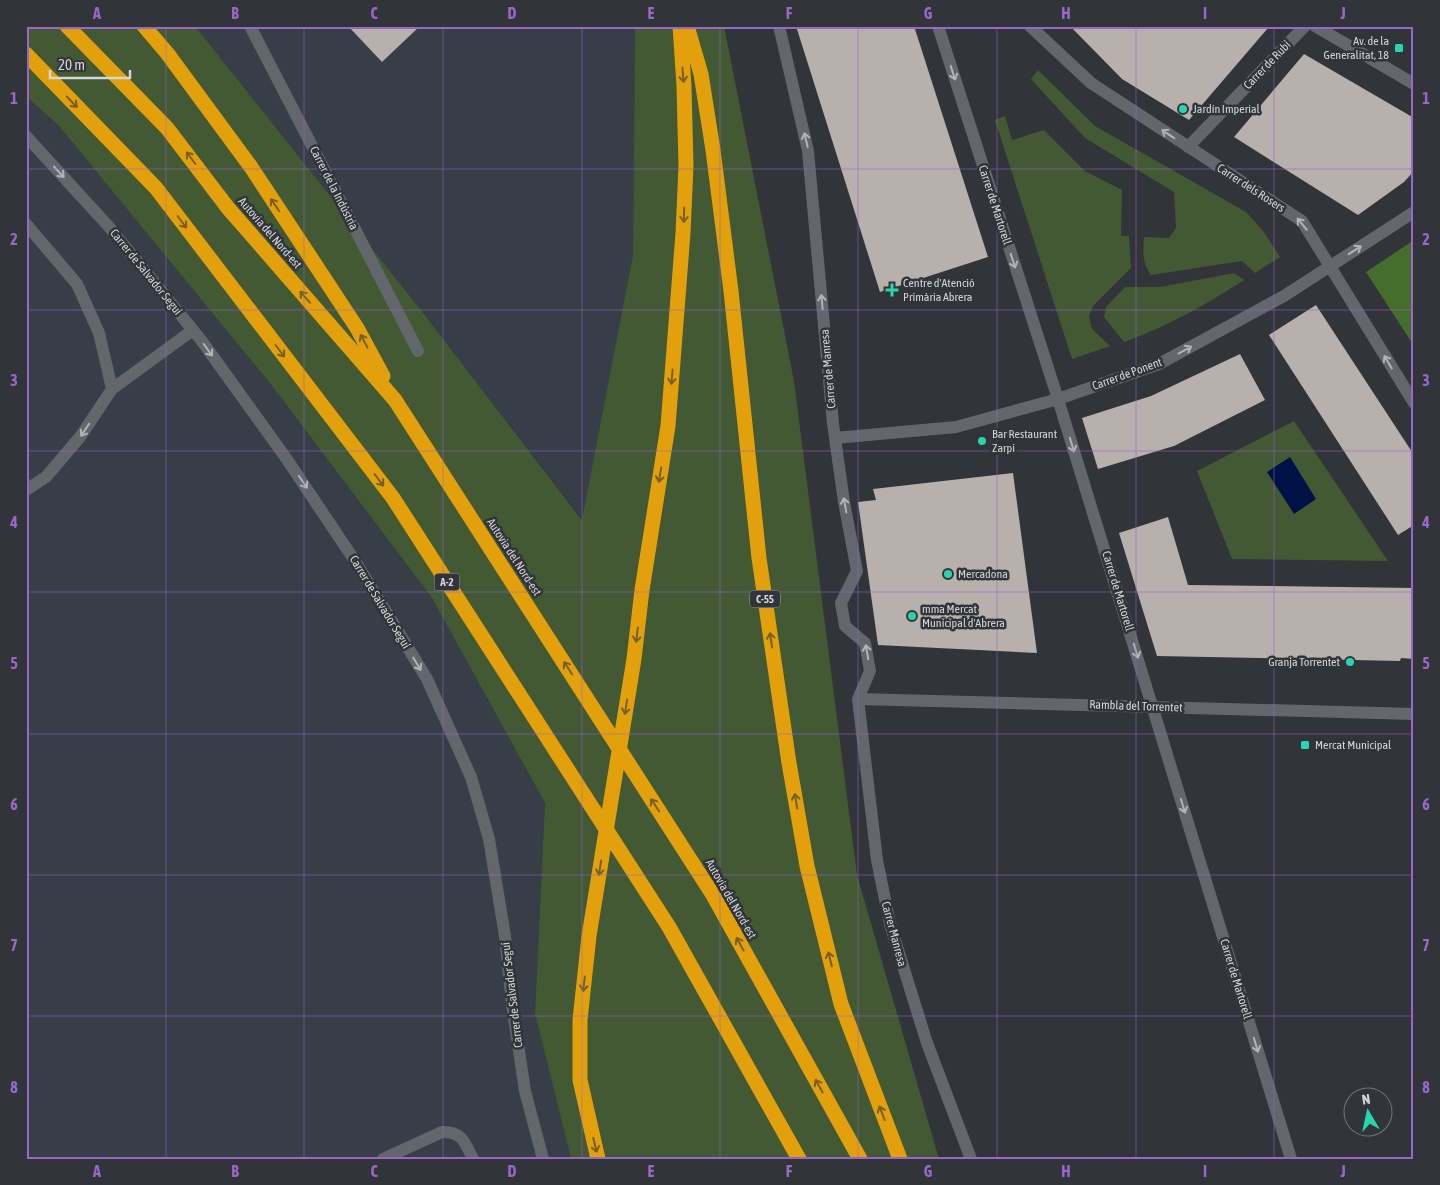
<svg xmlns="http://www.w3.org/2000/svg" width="1440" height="1185" font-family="'Asap Condensed',sans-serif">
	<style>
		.built { fill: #373e48 }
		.green { fill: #425934 }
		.forest { fill: #456d2b }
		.water { fill: #001147 }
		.building { fill: #b7b0ac }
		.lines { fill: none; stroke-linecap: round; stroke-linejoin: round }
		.minor { stroke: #63666b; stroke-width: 12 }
		.highway { stroke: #e2a00c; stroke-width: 15 }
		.oneway { stroke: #b1b4b7 }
		.oneway2 { stroke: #785f26 }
		.grid { fill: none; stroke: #9a67c8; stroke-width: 1; stroke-opacity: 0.55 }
		.poi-dot { fill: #28d5ad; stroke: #313438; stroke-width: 2 }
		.labels { text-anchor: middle; stroke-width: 5; stroke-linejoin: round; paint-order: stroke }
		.shield { fill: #313438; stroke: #a2a5a8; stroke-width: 1 }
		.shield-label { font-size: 11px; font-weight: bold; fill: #d3d5d8 }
		.poi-label { font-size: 12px; fill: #d3d5d8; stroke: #313438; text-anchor: start }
		.street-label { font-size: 12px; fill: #d3d5d8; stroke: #313438 }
		.neatline { fill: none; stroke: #9a67c8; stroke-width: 2 }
		.grid-label { font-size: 16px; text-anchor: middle; font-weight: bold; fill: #9a67c8 }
	</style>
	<rect width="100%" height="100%" fill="#313438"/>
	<path class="built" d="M195,26H635L633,255L583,520L424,314Z
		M26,96L59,126L273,387L432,598L545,803L535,1013L571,1159H26Z"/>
	<path class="green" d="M26,26H195L424,314L582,520L633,255L635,26H724L794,381L857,875L939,1159H571L535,1013L545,803L432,598L273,387L59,126L26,96Z
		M1038,70L1095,126L1246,212L1264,232L1280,257L1255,273L1242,261L1151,275C1142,263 1143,252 1144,237L1169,238L1176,228L1174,192L1085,138L1031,79Z
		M1005,116L1012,140L1044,130L1085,171L1122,190L1121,236H1129L1131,268L1093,306L1089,316L1092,329L1110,346L1072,359L995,120Z
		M1234,273L1244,280C1207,304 1167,327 1124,342L1104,317L1106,307L1125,287H1160Z
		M1294,421L1388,561L1232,559L1197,471Z"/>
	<path class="forest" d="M1414,240V346L1366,272Z"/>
	<path class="water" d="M1290,457L1316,499L1294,514L1267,472Z"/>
	<path class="building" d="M348,26H420L382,62Z
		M796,26H914L988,257L880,292Z
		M1070,26H1266L1268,28L1189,120L1122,79Z
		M1304,54L1414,118V171L1404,182L1358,215L1234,137Z
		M1316,305L1414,455V525L1398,535L1269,335Z
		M1240,354L1265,400L1174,446L1098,469L1082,418L1151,396Z
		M1013,473L1037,653L878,645L858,502L876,500L873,489Z
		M1168,517L1188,585L1414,588V659L1401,658L1400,661L1157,656L1119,533Z"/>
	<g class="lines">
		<path class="minor" d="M250,26L418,351
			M779,26L808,151L833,424L844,502L857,571L841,603L845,626L865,643L870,671L858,699L877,860L890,924L927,1043L971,1159
			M938,26L1058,399L1291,1159
			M1030,26L1091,83L1302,221L1414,403
			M1315,26L1414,84
			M26,136L110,228L201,340L286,458L355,561L427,679L471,777L489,839L505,936L512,1004L525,1091L543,1159
			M1188,147L1305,26
			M26,224L77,284L99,333L112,389L193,330
			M835,438L956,427L1058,399L1159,364L1284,296L1414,212
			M26,490L46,477L80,437L112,389
			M858,699L1414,714
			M383,1159L442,1132C462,1131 465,1143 473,1159"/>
		<path class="highway" d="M67,26L167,128L228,208L395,400L713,895L860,1159
			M144,26L167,53L251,167L357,328L383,376
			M687,26L701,74L713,150L731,291L759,558L789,763L807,866L841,1004L900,1159
			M26,54L156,188L393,498L669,927L799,1159
			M598,1159L580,1080V1020L589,936L634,659L642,590L668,426L683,233L686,166L684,86L680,26"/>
	</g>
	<defs><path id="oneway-shaft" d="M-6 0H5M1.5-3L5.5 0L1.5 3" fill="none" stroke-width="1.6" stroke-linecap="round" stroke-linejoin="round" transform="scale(1.25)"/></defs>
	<g class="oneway">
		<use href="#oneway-shaft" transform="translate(953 73) rotate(72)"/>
		<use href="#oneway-shaft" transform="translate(1168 134) rotate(-147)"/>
		<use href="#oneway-shaft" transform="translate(806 140) rotate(-103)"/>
		<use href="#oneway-shaft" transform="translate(59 172) rotate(47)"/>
		<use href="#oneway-shaft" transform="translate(1302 224) rotate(-130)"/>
		<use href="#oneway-shaft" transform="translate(1355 250) rotate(-33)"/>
		<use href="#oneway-shaft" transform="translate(1013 261) rotate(72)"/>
		<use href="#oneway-shaft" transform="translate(822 302) rotate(-95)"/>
		<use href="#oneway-shaft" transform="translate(208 350) rotate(54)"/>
		<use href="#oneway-shaft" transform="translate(1185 350) rotate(-28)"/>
		<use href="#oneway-shaft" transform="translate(1388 362) rotate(-121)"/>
		<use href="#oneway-shaft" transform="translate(85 430) rotate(124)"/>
		<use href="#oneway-shaft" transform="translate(1072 445) rotate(73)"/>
		<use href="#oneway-shaft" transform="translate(303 482) rotate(56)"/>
		<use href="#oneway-shaft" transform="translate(845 505) rotate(-100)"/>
		<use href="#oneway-shaft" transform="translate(1136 651) rotate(73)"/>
		<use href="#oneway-shaft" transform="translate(867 652) rotate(-100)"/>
		<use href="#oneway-shaft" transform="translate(417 664) rotate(59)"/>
		<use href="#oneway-shaft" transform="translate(1183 806) rotate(73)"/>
		<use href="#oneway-shaft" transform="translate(1256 1045) rotate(73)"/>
	</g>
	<g class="oneway2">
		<use href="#oneway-shaft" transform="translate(683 75) rotate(86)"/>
		<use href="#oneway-shaft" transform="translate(72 102) rotate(46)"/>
		<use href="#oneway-shaft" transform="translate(191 158) rotate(-127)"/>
		<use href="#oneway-shaft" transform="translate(275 205) rotate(-124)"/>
		<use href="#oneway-shaft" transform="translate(684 215) rotate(92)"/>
		<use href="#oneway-shaft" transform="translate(182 222) rotate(53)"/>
		<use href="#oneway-shaft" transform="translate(305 297) rotate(-131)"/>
		<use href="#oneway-shaft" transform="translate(364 341) rotate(-118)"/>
		<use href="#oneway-shaft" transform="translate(280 351) rotate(53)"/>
		<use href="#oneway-shaft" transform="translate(672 377) rotate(95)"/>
		<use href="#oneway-shaft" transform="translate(660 475) rotate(99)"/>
		<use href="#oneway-shaft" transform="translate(379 480) rotate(53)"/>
		<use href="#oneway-shaft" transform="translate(637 635) rotate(97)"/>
		<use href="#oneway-shaft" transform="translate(771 640) rotate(-98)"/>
		<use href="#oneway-shaft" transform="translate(568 668) rotate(-123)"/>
		<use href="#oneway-shaft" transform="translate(626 707) rotate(99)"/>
		<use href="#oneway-shaft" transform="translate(796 801) rotate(-100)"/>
		<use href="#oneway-shaft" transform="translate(655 805) rotate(-123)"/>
		<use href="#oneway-shaft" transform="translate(600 868) rotate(99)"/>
		<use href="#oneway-shaft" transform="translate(740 944) rotate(-119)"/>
		<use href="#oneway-shaft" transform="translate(830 959) rotate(-104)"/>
		<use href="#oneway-shaft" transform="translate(584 984) rotate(96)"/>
		<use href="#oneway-shaft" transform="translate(819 1086) rotate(-119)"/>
		<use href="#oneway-shaft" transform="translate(882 1113) rotate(-111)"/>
		<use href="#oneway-shaft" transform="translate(595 1145) rotate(76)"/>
	</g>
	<path class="grid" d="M166,26V1159M304,26V1159M443,26V1159M582,26V1159M720,26V1159M858,26V1159M997,26V1159M1136,26V1159M1274,26V1159M26,169H1414M26,310H1414M26,451H1414M26,592H1414M26,734H1414M26,875H1414M26,1016H1414"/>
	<g class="poi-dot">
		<rect x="1394" y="43" width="10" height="10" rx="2.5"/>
		<circle cx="1183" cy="109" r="5"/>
		<path d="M889.5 282.5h5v5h5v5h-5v5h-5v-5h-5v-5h5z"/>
		<circle cx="982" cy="441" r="5"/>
		<circle cx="948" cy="574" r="5"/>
		<circle cx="912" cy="616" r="5"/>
		<circle cx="1350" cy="662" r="5"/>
		<rect x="1300" y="740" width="10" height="10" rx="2.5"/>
	</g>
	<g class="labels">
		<g class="shield">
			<rect x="434.5" y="573.5" width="25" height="17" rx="4"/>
			<rect x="750" y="590.5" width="30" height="17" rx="4"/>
		</g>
		<g class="shield-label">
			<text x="447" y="586">A-2</text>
			<text x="765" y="603">C-55</text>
		</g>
		<g class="poi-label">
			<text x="1389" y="45" text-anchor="end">Av. de la<tspan x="1389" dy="14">Generalitat, 18</tspan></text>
			<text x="1193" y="113">Jardín Imperial</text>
			<text x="903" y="287">Centre d'Atenció<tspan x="903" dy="14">Primària Abrera</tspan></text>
			<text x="992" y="438">Bar Restaurant<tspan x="992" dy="14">Zarpi</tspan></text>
			<text x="958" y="578">Mercadona</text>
			<text x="922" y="613">mma Mercat<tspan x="922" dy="14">Municipal d'Abrera</tspan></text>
			<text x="1340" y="666" text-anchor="end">Granja Torrentet</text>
			<text x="1315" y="749">Mercat Municipal</text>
		</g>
		<g class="street-label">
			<text transform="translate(1267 65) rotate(-46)" y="4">Carrer de Rubí</text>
			<text transform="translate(334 188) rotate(63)" y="4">Carrer de la Indústria</text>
			<text transform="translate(1251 188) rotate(33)" y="4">Carrer dels Rosers</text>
			<text transform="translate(995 205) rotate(72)" y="4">Carrer de Martorell</text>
			<text transform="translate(270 233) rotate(49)" y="4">Autovia del Nord-est</text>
			<text transform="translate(146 272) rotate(51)" y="4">Carrer de Salvador Seguí</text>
			<text transform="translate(828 369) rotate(-95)" y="4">Carrer de Manresa</text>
			<text transform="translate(1127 374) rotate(-20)" y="4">Carrer de Ponent</text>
			<text transform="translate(514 557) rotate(57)" y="4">Autovia del Nord-est</text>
			<text transform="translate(1118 591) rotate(73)" y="4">Carrer de Martorell</text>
			<text transform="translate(380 602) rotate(59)" y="4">Carrer de Salvador Seguí</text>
			<text transform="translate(1136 706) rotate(2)" y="4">Rambla del Torrentet</text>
			<text transform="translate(731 899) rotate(60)" y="4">Autovia del Nord-est</text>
			<text transform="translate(894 934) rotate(75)" y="4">Carrer Manresa</text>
			<text transform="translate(1236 979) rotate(73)" y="4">Carrer de Martorell</text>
			<text transform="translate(512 995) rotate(-97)" y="4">Carrer de Salvador Seguí</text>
		</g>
	</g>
	<rect width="1440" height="1185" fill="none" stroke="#313438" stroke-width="55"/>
	<g transform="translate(1368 1112) rotate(351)"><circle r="24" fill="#313438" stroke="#727478"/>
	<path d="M0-4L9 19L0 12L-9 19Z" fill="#28d5ad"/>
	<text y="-8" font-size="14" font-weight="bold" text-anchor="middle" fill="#d3d5d8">N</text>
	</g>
	<path d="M50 70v8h80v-8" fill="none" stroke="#d3d5d8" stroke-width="2.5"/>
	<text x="58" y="70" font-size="15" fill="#d3d5d8" stroke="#313438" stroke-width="4" paint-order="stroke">20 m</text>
	<rect x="28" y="28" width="1384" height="1130" class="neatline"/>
	<g class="grid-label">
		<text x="97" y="19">A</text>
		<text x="235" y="19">B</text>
		<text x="374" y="19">C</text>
		<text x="512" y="19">D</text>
		<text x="651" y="19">E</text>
		<text x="789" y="19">F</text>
		<text x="928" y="19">G</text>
		<text x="1066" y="19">H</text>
		<text x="1205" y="19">I</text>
		<text x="1343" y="19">J</text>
		<text x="14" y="104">1</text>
		<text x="1426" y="104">1</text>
		<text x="14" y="245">2</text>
		<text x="1426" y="245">2</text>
		<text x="14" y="386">3</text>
		<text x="1426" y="386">3</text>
		<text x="14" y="528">4</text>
		<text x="1426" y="528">4</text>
		<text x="14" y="669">5</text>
		<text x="1426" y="669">5</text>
		<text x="14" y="810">6</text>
		<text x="1426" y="810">6</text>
		<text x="14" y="951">7</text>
		<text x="1426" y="951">7</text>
		<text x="14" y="1093">8</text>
		<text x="1426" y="1093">8</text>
		<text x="97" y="1177">A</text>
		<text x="235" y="1177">B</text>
		<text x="374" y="1177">C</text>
		<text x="512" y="1177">D</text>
		<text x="651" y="1177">E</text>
		<text x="789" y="1177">F</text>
		<text x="928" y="1177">G</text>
		<text x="1066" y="1177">H</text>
		<text x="1205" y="1177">I</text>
		<text x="1343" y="1177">J</text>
	</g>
</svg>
